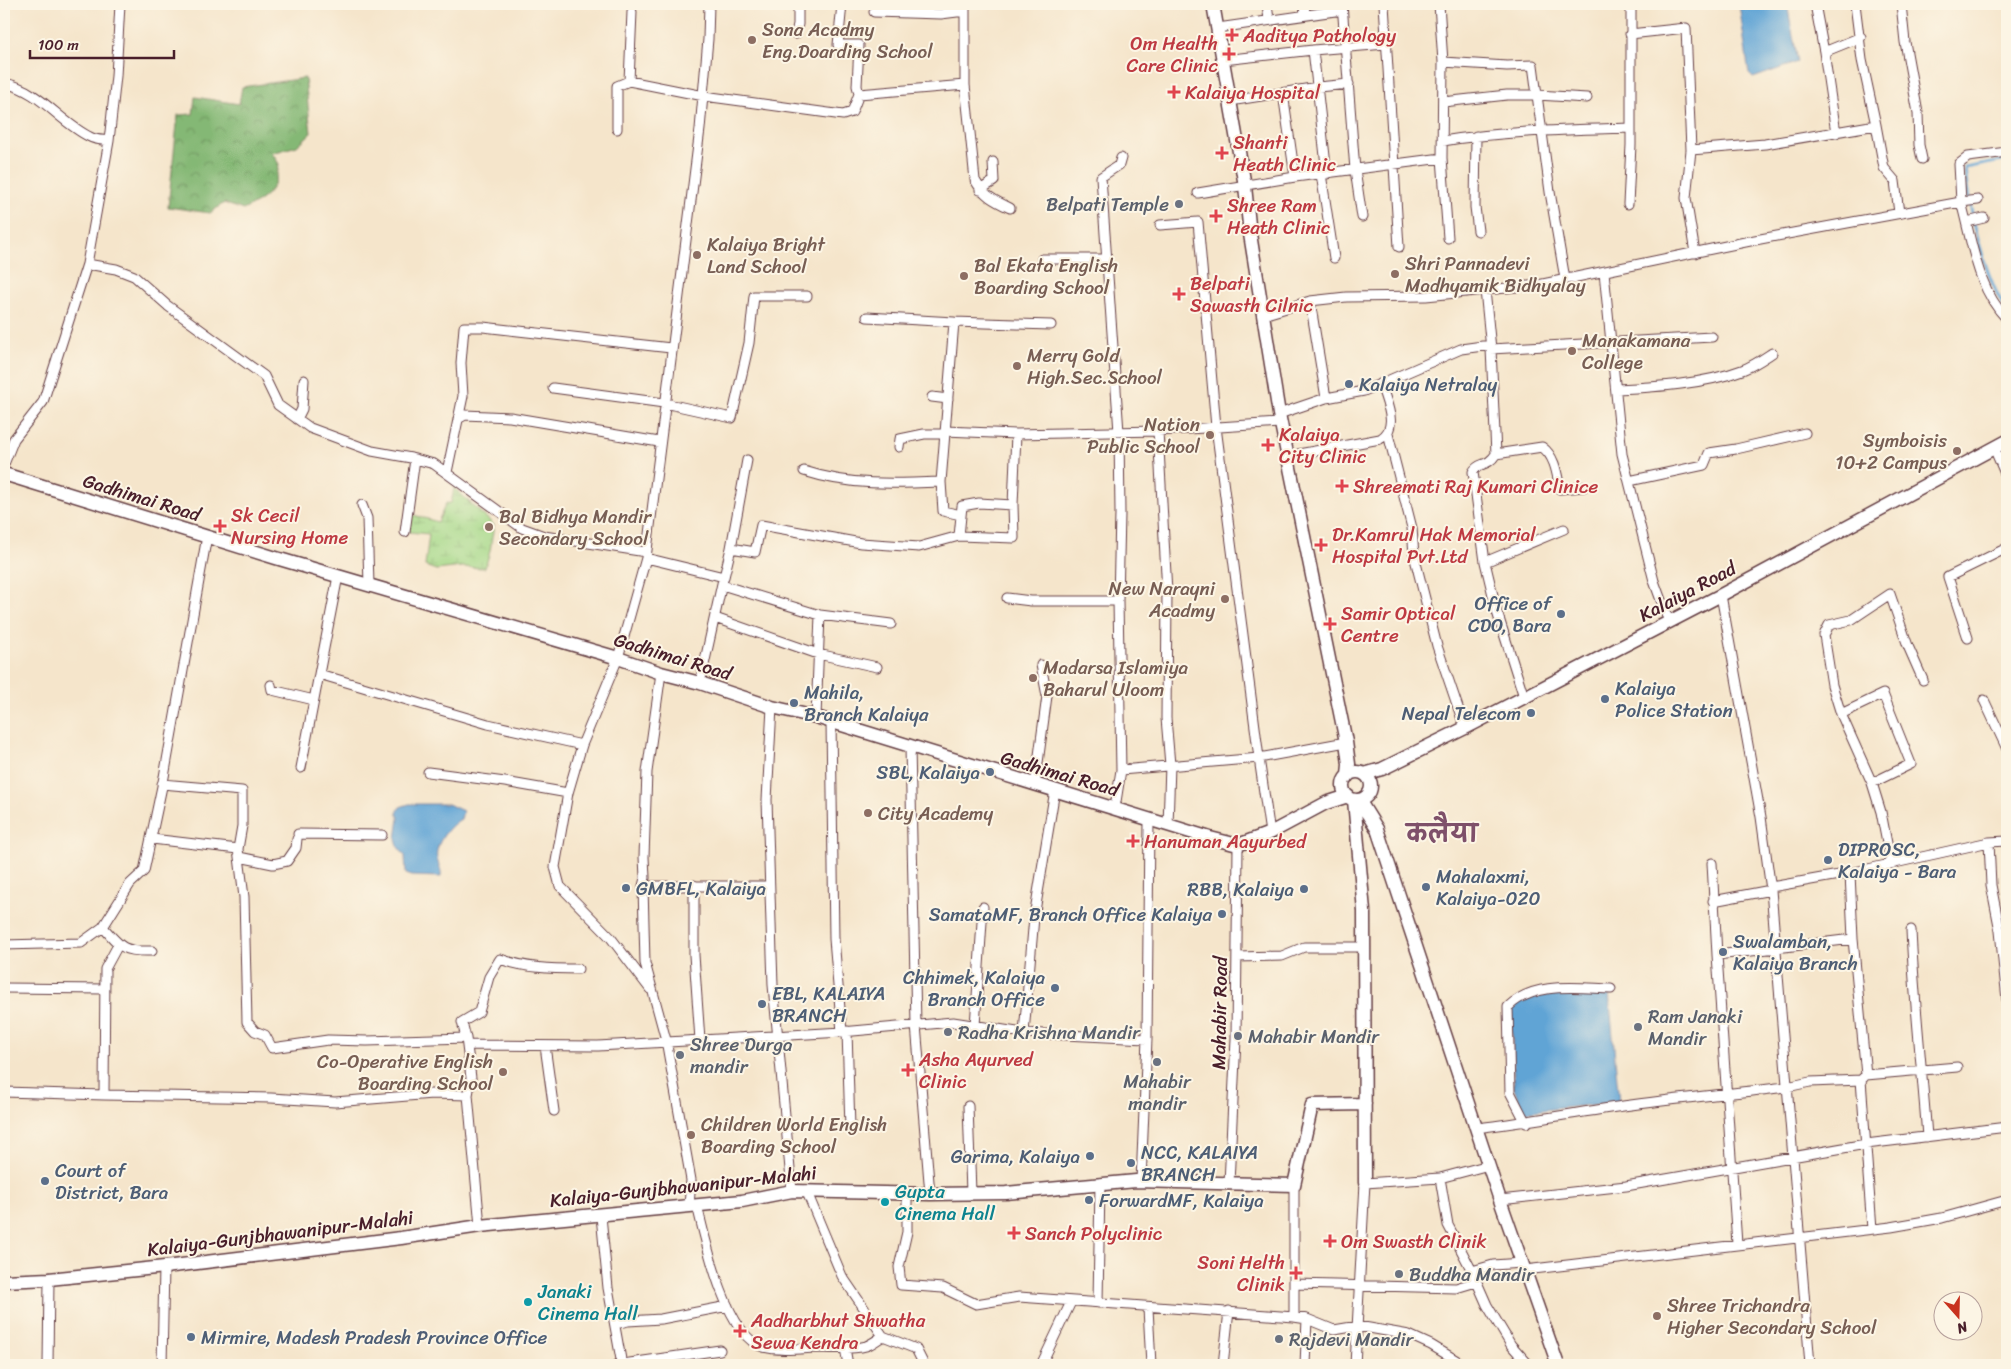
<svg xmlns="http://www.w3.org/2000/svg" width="2011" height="1369" font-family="Sriracha,'Playpen Sans Deva',sans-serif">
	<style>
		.forest { fill: url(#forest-crowns); stroke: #676c50 }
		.wetland { fill: url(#wetland-marsh); stroke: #787c5a }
		.water { fill: #60a4d5; stroke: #556280 }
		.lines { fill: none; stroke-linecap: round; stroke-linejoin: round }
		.stream { stroke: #60a4d5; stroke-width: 3 }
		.street-casing { stroke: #643d43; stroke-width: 11 }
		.secondary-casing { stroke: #643d43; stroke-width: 15 }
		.street { stroke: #fff; stroke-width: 9 }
		.secondary { stroke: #fff; stroke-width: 12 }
		.health-dot { fill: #e0444e; stroke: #fcf5e5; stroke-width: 2 }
		.education-dot { fill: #8d6e63; stroke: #fcf5e5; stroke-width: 2 }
		.worship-dot { fill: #6b7280; stroke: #fcf5e5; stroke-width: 2 }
		.service-dot { fill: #5c6f8a; stroke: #fcf5e5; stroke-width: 2 }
		.culture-dot { fill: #0f9aa8; stroke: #fcf5e5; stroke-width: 2 }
		.labels { text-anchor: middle; stroke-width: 4; stroke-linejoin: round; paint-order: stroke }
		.education-label { font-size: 19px; fill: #785e54; stroke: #fcf5e5; text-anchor: start }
		.health-label { font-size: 19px; fill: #be3a42; stroke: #fcf5e5; text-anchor: start }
		.worship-label { font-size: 19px; fill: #5b616d; stroke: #fcf5e5; text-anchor: start }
		.service-label { font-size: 19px; fill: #4e5e75; stroke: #fcf5e5; text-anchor: start }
		.street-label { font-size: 19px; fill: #4a1f2b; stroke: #fcf5e5 }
		.culture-label { font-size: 19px; fill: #0d838f; stroke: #fcf5e5; text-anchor: start }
		.district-label { font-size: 24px; font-weight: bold; fill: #7e506a; stroke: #fcf5e5 }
	</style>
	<defs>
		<pattern id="forest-crowns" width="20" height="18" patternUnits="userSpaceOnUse" patternTransform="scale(1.25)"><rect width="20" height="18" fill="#84b874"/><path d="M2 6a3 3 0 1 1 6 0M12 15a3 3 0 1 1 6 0" fill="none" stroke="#6e955f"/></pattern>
		<pattern id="wetland-marsh" width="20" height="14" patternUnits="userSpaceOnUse" patternTransform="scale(1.25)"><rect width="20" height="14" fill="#a5d888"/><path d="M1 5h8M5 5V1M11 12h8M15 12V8" fill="none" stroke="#90b976"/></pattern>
	</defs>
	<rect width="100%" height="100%" fill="#fcf5e5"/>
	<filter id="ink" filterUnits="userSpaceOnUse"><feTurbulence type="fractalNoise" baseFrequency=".02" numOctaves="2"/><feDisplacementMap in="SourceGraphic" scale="10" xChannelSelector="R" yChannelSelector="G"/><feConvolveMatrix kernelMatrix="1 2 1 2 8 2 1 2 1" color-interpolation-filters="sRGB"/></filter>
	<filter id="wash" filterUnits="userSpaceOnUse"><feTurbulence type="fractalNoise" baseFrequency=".0096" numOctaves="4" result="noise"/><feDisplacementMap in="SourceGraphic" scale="20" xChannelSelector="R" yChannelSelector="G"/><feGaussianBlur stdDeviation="1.12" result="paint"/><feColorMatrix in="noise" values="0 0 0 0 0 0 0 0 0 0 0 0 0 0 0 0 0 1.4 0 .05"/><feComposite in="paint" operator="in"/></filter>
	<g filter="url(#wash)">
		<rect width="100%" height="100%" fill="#f5e5cb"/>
		<path class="forest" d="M305,78L311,133L297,146L272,153L279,164C275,193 267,197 243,210L224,203L210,213L168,207L178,115L193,114L195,97L239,104L242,87Z"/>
		<path class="wetland" d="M454,488L494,525L490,551L485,568L462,567L436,570L425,566L429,534L409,532L410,514L438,522L446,503H451Z"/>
		<path class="water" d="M1739,4H1787L1798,62L1753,78L1749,74Z
			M409,804H448L463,811L461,819C450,825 434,844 437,858C438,865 442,869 441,877L412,876L406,874L405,856L398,847L396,839L399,818L397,813L400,807Z
			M1562,992L1609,993L1619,1102L1524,1112L1514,1089L1511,1008L1524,999Z"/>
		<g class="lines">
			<path class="stream" d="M2007,160L1965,168C1968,205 1985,281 2007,310"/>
		</g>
	</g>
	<g filter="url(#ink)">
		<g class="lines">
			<defs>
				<path id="street" d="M842,4L838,45H859L857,86L859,94
					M965,4V85
					M1267,4L1269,20
					M1304,4L1305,15
					M1342,4L1355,170L1362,217
					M1384,4L1399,247
					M1439,4L1443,62L1442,158L1448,238
					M1815,4L1824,52
					M1901,4L1905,42L1918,113L1919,145L1922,159
					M874,12L941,14L965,11
					M1218,28L1342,10
					M796,34L798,24V4
					M1630,34L1686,28L1691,150L1686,198L1695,253
					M1223,60L1313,50
					M1443,62L1507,66L1533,65L1537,95L1587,98
					M629,81L632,12
					M4,83C40,90 59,122 90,137C95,140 103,140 109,141
					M1283,93L1295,177
					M1230,101L1318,87L1349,84
					M1443,102L1507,95H1537L1550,192L1565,279
					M1876,125L1884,168L1895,181L1899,213
					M617,129V86L629,81L704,96L843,115L852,112L859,94L965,85L975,180C983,195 995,201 1010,208
					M1836,133L1824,52L1861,37
					M1476,136L1475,207L1478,231
					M1443,141C1505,131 1568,130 1631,128
					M1691,150L1765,144L1876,125L1862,60L1855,4
					M1321,174L1334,258
					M1327,174L1313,50L1386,44
					M980,190L994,181L993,162
					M1198,193L1295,177L1442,158
					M1978,200L1961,202L1959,164L1968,157L2007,152
					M1628,204L1631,145V4
					M1967,222L1984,218
					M1160,225L1198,222L1216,427L1259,758L1270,833
					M1042,259H1107
					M87,264L116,269L134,276L168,306L264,376L278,405L310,428L372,451L411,458L434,464L522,528L544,536L646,552
					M1604,272L1622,454L1654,581L1669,622
					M1485,290L1491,349L1496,454C1487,468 1479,461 1473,472L1485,562L1497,612L1524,697
					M1310,301L1326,398
					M1263,315L1310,301L1346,297L1426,296L1538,285L1755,240L1961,202C1972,241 1977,289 2007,319
					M867,317L954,322L941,482
					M954,322L1051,325
					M1491,349L1712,337
					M553,388L664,403L732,418L749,343L754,296H807
					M1617,389C1657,387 1705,384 1742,370C1753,366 1763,359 1772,353
					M932,397L948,399
					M1279,414L1326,398L1364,391L1461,349L1490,345
					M297,419L302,409L304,380
					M458,419L465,415L510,417L659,442
					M945,431L1016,434
					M1158,431L1167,592L1166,718L1170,765L1168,826
					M1388,434L1412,528L1414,555L1437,646L1465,728
					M899,447L900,439L924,434H945
					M1994,448L2007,478
					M1496,454L1542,447C1555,456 1557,474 1560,489L1584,487
					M1288,456L1380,439C1400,427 1386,403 1381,384
					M4,464L14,439L43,402L87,264L109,141L116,76L120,4
					M804,471C850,486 894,484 941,482L943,511L961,515
					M447,472L463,396L461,363L464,327H483L671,348
					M1629,481L1704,465L1709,453L1736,449L1805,433
					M362,505L367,518L369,585
					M405,532L415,459
					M959,536L1014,538L1013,505L1016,434L1158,431L1280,423
					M731,548L747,460
					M646,558L724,577L731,548L755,552L761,525L861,543L919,547L959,536L962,506L979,503L1013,505
					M1485,562L1564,529
					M338,576L319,674L488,724L582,745
					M722,585L820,615L816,717
					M1721,595L1761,817L1771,890L1810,1365
					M1007,598L1031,601H1118
					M820,615L891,624
					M715,618L818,654L877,667
					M1968,638L1948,577L2007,548
					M661,673L647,772L644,857L645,878L643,886L645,963L666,1040L691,1180L689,1206
					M700,683L723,579
					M271,685L272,690L314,700
					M1984,700L2007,749
					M772,707L767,800L773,985L792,1191
					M1841,714L1883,694L1911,764L1872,783
					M831,722L834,939L842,1032
					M910,747L916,1025L930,1194
					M301,768L319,674
					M1121,770L1259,758L1346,742
					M428,772L505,782L568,793
					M162,784L242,791V826L238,849
					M1035,785L1047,696L1041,665
					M1115,808L1121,770L1118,601L1120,514L1119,432L1101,177L1119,165L1121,158
					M298,834L382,835
					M152,839L238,849L244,897L247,1022L255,1031L265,1035L272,1048L328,1040L367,1041L466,1038L471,1078L468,1095L480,1226
					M1989,842L1991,885L2000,931L2007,1000
					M239,857L273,864L287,861L296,848L297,839
					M1712,863L1717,955L1737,1244
					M1891,864L1881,812L1872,783L1841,714L1832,685L1824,635L1829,625L1851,620L1890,594L1908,646L1923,680
					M694,885V955L700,1040
					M643,886H769
					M1771,887L1850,873L1989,842L2007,841
					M1713,901L1771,890
					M103,927C121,948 124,952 152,951
					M1911,930C1914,999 1922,1068 1927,1137
					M1853,939L1866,1075
					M4,945L81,943L103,927L130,884L144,871L164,777L207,536
					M1717,955L1853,939L1850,873
					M1237,957L1282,956L1304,947H1364
					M4,988L105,989
					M650,989L611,938L560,886L555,867L568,793L582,745L618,658L646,558L700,129L708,39L709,4
					M975,1026L983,907
					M847,1031L850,1128
					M1024,1033L1034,917L1055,790
					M466,1038L462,1022L479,1012L489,977L500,959C525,968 551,969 578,969
					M467,1045L598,1046L842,1032L953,1022L1024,1033L1147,1039
					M545,1046L554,1111
					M1861,1080L1872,1229
					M4,1092L104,1095L105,969L118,945
					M104,1095L271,1098L335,1102L432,1094L468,1095
					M968,1106L971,1193
					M1526,1123L1510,1092L1508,1007C1534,981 1577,988 1611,989
					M1476,1128C1528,1122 1579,1112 1631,1105C1683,1098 1735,1093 1787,1087L1810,1082L1861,1080L1866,1075L1957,1067
					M1489,1165L1440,1178L1448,1225L1472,1271L1487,1305L1511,1345L1529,1365
					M1141,1181L1147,1039L1149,821
					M1229,1183L1236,1039L1238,845
					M1294,1185V1317
					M806,1190L842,1276L883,1336L916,1349L924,1365
					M907,1193V1232L899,1267L901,1285L943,1288L976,1304L1019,1297L1294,1317L1307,1319L1334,1330L1358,1326L1409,1335L1431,1345L1464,1365
					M1500,1200L1626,1186L1866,1144L2007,1127
					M697,1205C705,1239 726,1337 763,1347C778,1351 797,1349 813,1348C828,1348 852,1350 866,1346C872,1344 878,1339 883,1336
					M601,1216L608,1288L622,1365
					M1525,1270L1891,1227L1942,1218L2007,1200
					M1472,1271L1493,1265L1522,1263
					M1295,1284L1456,1288L1476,1282
					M1098,1303L1100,1184
					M1148,1308L1151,1365
					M615,1324L628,1321L661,1319L728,1306
					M845,1348L848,1365
					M48,1365L49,1279
					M162,1365L164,1267
					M616,1365L720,1350
					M1041,1365L1071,1302
					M1223,1365L1229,1311
					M1305,1365L1307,1319
					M1355,1365L1365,1183L1440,1178"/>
				<path id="secondary" d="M1213,4L1245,186L1250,234L1279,414L1346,742L1349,764L1348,776
					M4,474L276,558L618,658L661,673L700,683L772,707L816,717L1210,838L1238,845L1270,833L1326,803L1348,796
					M1343 786a14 14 0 1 1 28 0a14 14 0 1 1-28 0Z
					M1364,774L1382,769L1465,728L1721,595L2007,441
					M1354,800L1364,911L1365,1183
					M1359,800L1377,829L1500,1200L1558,1365
					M4,1281L49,1279L165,1267L401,1238L480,1226L742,1201L792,1191L930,1194L1006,1193L1136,1181L1294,1185L1312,1105L1365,1104"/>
			</defs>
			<use href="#street" class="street-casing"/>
			<use href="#secondary" class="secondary-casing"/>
			<use href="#street" class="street"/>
			<use href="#secondary" class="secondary"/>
		</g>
	</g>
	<g class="health-dot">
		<path d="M1229.5 27.5h5v5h5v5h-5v5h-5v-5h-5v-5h5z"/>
		<path d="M1226.5 46.5h5v5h5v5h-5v5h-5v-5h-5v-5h5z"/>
		<path d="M1171.5 84.5h5v5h5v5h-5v5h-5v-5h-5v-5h5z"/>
		<path d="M1219.5 145.5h5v5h5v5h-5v5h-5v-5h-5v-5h5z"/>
		<path d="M1213.5 208.5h5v5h5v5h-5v5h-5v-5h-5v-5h5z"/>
		<path d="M1176.5 286.5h5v5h5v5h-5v5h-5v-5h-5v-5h5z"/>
		<path d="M1265.5 437.5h5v5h5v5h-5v5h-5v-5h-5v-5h5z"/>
		<path d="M1339.5 478.5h5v5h5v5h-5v5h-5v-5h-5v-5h5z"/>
		<path d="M217.5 518.5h5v5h5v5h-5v5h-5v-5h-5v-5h5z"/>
		<path d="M1318.5 537.5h5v5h5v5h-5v5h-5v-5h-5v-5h5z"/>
		<path d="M1327.5 616.5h5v5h5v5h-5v5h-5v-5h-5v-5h5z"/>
		<path d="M1130.5 833.5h5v5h5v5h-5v5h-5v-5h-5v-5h5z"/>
		<path d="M905.5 1062.5h5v5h5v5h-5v5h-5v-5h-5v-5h5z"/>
		<path d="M1011.5 1225.5h5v5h5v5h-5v5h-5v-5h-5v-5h5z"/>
		<path d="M1327.5 1233.5h5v5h5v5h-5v5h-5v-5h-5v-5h5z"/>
		<path d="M1293.5 1265.5h5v5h5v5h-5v5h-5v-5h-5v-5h5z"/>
		<path d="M737.5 1323.5h5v5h5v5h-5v5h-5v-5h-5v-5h5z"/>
	</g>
	<g class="education-dot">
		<circle cx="752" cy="40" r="5"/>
		<circle cx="697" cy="255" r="5"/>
		<circle cx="1395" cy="274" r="5"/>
		<circle cx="964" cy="276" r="5"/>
		<circle cx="1572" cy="351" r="5"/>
		<circle cx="1017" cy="366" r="5"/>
		<circle cx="1210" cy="435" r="5"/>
		<circle cx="1957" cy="451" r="5"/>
		<circle cx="489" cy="527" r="5"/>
		<circle cx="1225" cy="599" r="5"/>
		<circle cx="1033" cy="678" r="5"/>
		<circle cx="868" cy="813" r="5"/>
		<circle cx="503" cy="1072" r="5"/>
		<circle cx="691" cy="1135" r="5"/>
		<circle cx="1657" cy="1316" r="5"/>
	</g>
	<g class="worship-dot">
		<circle cx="1179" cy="204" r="5"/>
		<circle cx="1638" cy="1027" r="5"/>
		<circle cx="948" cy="1032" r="5"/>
		<circle cx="1238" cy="1036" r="5"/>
		<circle cx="680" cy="1055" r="5"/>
		<circle cx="1157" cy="1062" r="5"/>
		<circle cx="1399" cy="1274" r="5"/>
		<circle cx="1279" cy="1339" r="5"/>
	</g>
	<g class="service-dot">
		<circle cx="1349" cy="384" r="5"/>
		<circle cx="1561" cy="614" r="5"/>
		<circle cx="1605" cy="699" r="5"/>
		<circle cx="794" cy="703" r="5"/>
		<circle cx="1531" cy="713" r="5"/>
		<circle cx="990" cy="772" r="5"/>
		<circle cx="1828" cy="860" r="5"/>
		<circle cx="1426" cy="887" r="5"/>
		<circle cx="626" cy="888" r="5"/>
		<circle cx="1304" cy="889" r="5"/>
		<circle cx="1222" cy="914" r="5"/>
		<circle cx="1723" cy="952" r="5"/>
		<circle cx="1055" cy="988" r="5"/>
		<circle cx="762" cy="1004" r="5"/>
		<circle cx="1090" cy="1156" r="5"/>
		<circle cx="1131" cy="1163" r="5"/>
		<circle cx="45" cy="1181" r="5"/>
		<circle cx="1089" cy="1200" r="5"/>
		<circle cx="191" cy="1337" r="5"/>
	</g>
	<g class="culture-dot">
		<circle cx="885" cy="1202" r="5"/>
		<circle cx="528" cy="1302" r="5"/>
	</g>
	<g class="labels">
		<g class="education-label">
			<text x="762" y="36">Sona Acadmy<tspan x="762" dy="22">Eng.Doarding School</tspan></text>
			<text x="707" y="251">Kalaiya Bright<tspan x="707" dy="22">Land School</tspan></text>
			<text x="1405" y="270">Shri Pannadevi<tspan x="1405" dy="22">Madhyamik Bidhyalay</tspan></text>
			<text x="974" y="272">Bal Ekata English<tspan x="974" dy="22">Boarding School</tspan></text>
			<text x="1582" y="347">Manakamana<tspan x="1582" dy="22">College</tspan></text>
			<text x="1027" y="362">Merry Gold<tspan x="1027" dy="22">High.Sec.School</tspan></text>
			<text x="1200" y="431" text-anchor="end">Nation<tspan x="1200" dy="22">Public School</tspan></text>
			<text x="1947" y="447" text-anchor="end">Symboisis<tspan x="1947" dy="22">10+2 Campus</tspan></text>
			<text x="499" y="523">Bal Bidhya Mandir<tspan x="499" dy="22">Secondary School</tspan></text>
			<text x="1215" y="595" text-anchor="end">New Narayni<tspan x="1215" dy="22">Acadmy</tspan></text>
			<text x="1043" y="674">Madarsa Islamiya<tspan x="1043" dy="22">Baharul Uloom</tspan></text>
			<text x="878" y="820">City Academy</text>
			<text x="493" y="1068" text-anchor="end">Co-Operative English<tspan x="493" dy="22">Boarding School</tspan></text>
			<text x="701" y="1131">Children World English<tspan x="701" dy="22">Boarding School</tspan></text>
			<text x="1667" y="1312">Shree Trichandra<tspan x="1667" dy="22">Higher Secondary School</tspan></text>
		</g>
		<g class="health-label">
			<text x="1243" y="42">Aaditya Pathology</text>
			<text x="1218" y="50" text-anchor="end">Om Health<tspan x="1218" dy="22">Care Clinic</tspan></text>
			<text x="1185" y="99">Kalaiya Hospital</text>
			<text x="1233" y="149">Shanti<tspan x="1233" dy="22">Heath Clinic</tspan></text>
			<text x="1227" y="212">Shree Ram<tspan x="1227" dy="22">Heath Clinic</tspan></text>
			<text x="1190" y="290">Belpati<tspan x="1190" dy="22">Sawasth Cilnic</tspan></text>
			<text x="1279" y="441">Kalaiya<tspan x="1279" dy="22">City Clinic</tspan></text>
			<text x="1353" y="493">Shreemati Raj Kumari Clinice</text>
			<text x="231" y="522">Sk Cecil<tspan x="231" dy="22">Nursing Home</tspan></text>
			<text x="1332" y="541">Dr.Kamrul Hak Memorial<tspan x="1332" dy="22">Hospital Pvt.Ltd</tspan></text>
			<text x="1341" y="620">Samir Optical<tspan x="1341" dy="22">Centre</tspan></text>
			<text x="1144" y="848">Hanuman Aayurbed</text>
			<text x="919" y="1066">Asha Ayurved<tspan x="919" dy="22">Clinic</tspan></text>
			<text x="1025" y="1240">Sanch Polyclinic</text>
			<text x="1341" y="1248">Om Swasth Clinik</text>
			<text x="1285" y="1269" text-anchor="end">Soni Helth<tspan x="1285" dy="22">Clinik</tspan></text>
			<text x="751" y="1327">Aadharbhut Shwatha<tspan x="751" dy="22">Sewa Kendra</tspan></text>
		</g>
		<g class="worship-label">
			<text x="1169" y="211" text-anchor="end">Belpati Temple</text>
			<text x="1648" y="1023">Ram Janaki<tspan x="1648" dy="22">Mandir</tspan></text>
			<text x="958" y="1039">Radha Krishna Mandir</text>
			<text x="1248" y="1043">Mahabir Mandir</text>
			<text x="690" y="1051">Shree Durga<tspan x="690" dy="22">mandir</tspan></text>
			<text x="1157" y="1088" text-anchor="middle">Mahabir<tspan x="1157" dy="22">mandir</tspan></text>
			<text x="1409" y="1281">Buddha Mandir</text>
			<text x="1289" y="1346">Rajdevi Mandir</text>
		</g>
		<g class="service-label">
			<text x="1359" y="391">Kalaiya Netralay</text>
			<text x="1551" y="610" text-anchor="end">Office of<tspan x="1551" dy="22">CDO, Bara</tspan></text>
			<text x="1615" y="695">Kalaiya<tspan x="1615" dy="22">Police Station</tspan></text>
			<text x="804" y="699">Mahila,<tspan x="804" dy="22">Branch Kalaiya</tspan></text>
			<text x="1521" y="720" text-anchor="end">Nepal Telecom</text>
			<text x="980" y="779" text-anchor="end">SBL, Kalaiya</text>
			<text x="1838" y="856">DIPROSC,<tspan x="1838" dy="22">Kalaiya - Bara</tspan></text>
			<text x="1436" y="883">Mahalaxmi,<tspan x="1436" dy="22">Kalaiya-020</tspan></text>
			<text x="636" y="895">GMBFL, Kalaiya</text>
			<text x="1294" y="896" text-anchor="end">RBB, Kalaiya</text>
			<text x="1212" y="921" text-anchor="end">SamataMF, Branch Office Kalaiya</text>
			<text x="1733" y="948">Swalamban,<tspan x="1733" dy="22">Kalaiya Branch</tspan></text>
			<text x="1045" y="984" text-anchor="end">Chhimek, Kalaiya<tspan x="1045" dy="22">Branch Office</tspan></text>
			<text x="772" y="1000">EBL, KALAIYA<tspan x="772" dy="22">BRANCH</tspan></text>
			<text x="1141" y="1159">NCC, KALAIYA<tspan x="1141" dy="22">BRANCH</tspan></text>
			<text x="1080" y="1163" text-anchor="end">Garima, Kalaiya</text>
			<text x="55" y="1177">Court of<tspan x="55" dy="22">District, Bara</tspan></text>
			<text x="1099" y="1207">ForwardMF, Kalaiya</text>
			<text x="201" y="1344">Mirmire, Madesh Pradesh Province Office</text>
		</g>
		<g class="street-label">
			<text transform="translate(142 497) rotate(17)" y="7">Gadhimai Road</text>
			<text transform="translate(1687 591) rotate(-28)" y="7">Kalaiya Road</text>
			<text transform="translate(673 656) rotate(17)" y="7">Gadhimai Road</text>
			<text transform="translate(1060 773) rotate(16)" y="7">Gadhimai Road</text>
			<text transform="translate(1219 1013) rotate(-89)" y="7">Mahabir Road</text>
			<text transform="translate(683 1186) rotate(-6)" y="7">Kalaiya-Gunjbhawanipur-Malahi</text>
			<text transform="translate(280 1233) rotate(-7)" y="7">Kalaiya-Gunjbhawanipur-Malahi</text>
		</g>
		<g class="culture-label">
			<text x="895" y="1198">Gupta<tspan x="895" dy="22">Cinema Hall</tspan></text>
			<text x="538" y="1298">Janaki<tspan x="538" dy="22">Cinema Hall</tspan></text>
		</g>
		<g class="district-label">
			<text x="1442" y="842">कलैया</text>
		</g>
	</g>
	<rect width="2011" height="1369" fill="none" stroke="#fcf5e5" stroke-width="20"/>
	<g transform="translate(1958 1316) rotate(160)"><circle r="24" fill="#fcf5e5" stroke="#b59f9b"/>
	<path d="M0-4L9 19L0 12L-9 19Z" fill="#c8321e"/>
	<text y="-8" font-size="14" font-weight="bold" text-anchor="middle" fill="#4a1f2b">N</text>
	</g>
	<path d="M30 50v8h144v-8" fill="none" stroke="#4a1f2b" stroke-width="2.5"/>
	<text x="38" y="50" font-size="15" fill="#4a1f2b" stroke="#fcf5e5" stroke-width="4" paint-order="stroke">100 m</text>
</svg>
